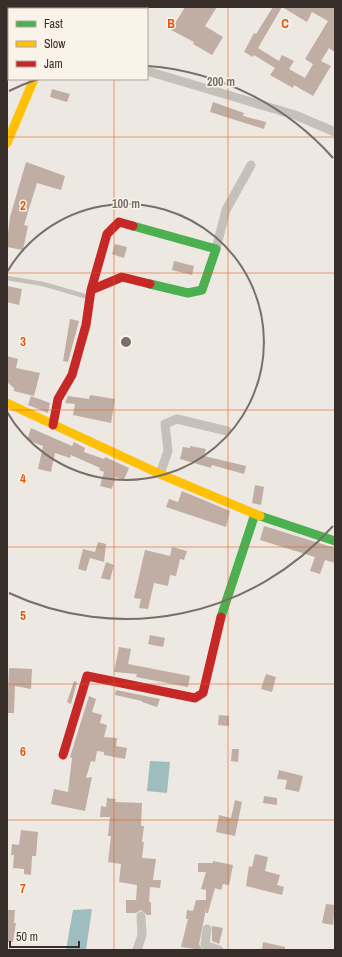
<svg xmlns="http://www.w3.org/2000/svg" width="342" height="957" font-family="'Archivo Narrow',sans-serif">
	<style>
		.water { fill: #9fbdbe }
		.building { fill: #c0aea4; fill-rule: evenodd }
		.lines { fill: none; stroke-linecap: round; stroke-linejoin: round }
		.lane { stroke: #c6c0bb; stroke-width: 4.5 }
		.street { stroke: #c6c0bb; stroke-width: 9 }
		.fast { stroke: #4caf50; stroke-width: 9 }
		.slow { stroke: #ffc107; stroke-width: 9 }
		.jam { stroke: #c62828; stroke-width: 9 }
		.grid { fill: none; stroke: #df570d; stroke-width: 1; stroke-opacity: 0.55 }
		.ring { fill: none; stroke: #776f6a; stroke-width: 2 }
		.grid-label { font-size: 13px; text-anchor: middle; font-weight: bold; fill: #df570d; stroke: #faf3ea; stroke-width: 3; stroke-linejoin: round; paint-order: stroke }
		.centre { fill: #776f6a; stroke: #faf3ea; stroke-width: 2 }
		.ring-label { font-size: 12px; text-anchor: middle; font-weight: bold; fill: #776f6a; stroke: #faf3ea; stroke-width: 3; stroke-linejoin: round; paint-order: stroke }
	</style>
	<rect width="100%" height="100%" fill="#ede8e2"/>
	<path class="water" d="M150,761L170,762L167,793L147,791Z
		M92,909L86,950H66L73,910Z"/>
	<path class="building" d="M185,7H217L205,26L223,37L212,55L193,44L194,42L171,30Z
		M273,7H335V52L329,48L321,61L331,66L313,96L294,85L293,88L270,75L275,68L254,55L253,57L244,52L254,33L256,34ZM282,7L307,22L312,12L328,21L305,59L313,64L305,78L289,69L294,61L282,55L279,61L258,48Z
		M52,89L70,94L67,102L50,97Z
		M213,102L244,113L243,116L266,122L264,129L210,112Z
		M26,162L65,176L61,190L37,183L24,225L28,226L23,250L7,247V241L10,217Z
		M115,244L127,247L124,258L112,254Z
		M174,261L194,266L192,275L172,270Z
		M7,286L22,289L19,305L7,302Z
		M70,319L79,321L68,362L63,361Z
		M7,356L18,359L16,368L40,373L34,396L14,391V388L7,382Z
		M90,395L115,399L111,423L73,415L75,404L65,403L68,396L89,399Z
		M31,396L50,403L48,413L28,405Z
		M31,428L72,446L74,442L85,448L84,452L104,459L105,457L129,468L124,480L115,477L112,489L100,486L104,472L99,470L100,468L71,455L70,458L55,453L51,472L38,469L43,446L27,440Z
		M190,446L206,449L204,456L246,466L244,474L212,465L211,468L180,459L183,447L190,448Z
		M255,485L264,487L261,505L252,503Z
		M182,491L230,511L226,527L166,507L169,499L178,502Z
		M264,526L335,548V563L325,560L320,574L310,571L315,557L260,540Z
		M98,542L106,544L104,562L90,558L86,571L78,569L83,549L95,552Z
		M172,547L187,551L184,560L180,559L176,576L170,575L168,586L154,583L148,609L139,608L141,599L134,598L145,550L170,556Z
		M106,562L114,565L110,580L101,578Z
		M150,635L165,638L163,647L148,644Z
		M119,647L131,649L128,664L190,676L188,687L136,677L137,674L114,672Z
		M9,668L32,669L31,689L15,686L14,713H7Z
		M266,674L276,677L272,692L261,689Z
		M74,681L77,682L71,704L67,702Z
		M116,690L160,699L157,707L142,702V701L115,695Z
		M89,696L96,699L92,712L102,715L100,723L107,725L104,737L117,738L116,746L127,748L125,759L104,755V752L97,751L95,762L91,761L86,778L92,777L85,811L51,804L54,789L68,792L72,758L70,757Z
		M219,715L229,716V726L218,725Z
		M232,749H239L238,762L231,761Z
		M279,770L303,776L299,792L285,789L287,780L277,779Z
		M264,796L277,798V805L263,803Z
		M107,798L116,799L115,802L142,803L141,826H144L142,842H144L142,858L156,859L153,880H161L160,888L150,887L149,902H151V915H147L141,910L136,913H126V900H136L137,885L119,882L121,864L108,862L111,836H108L110,817H100L101,806L106,807Z
		M235,800L242,802L235,836L216,832L219,815L231,818Z
		M21,830L38,832L36,856H32L31,875L24,874V869L13,868L14,855H11L12,844L19,845Z
		M255,854L268,857L265,871L280,875L277,885L284,887L282,895L246,886L249,866L252,867Z
		M213,861L233,865L229,885L223,884L221,890L215,888L208,913H206V909L199,944L202,950L181,947L188,919H186L187,910L193,911L196,900H206V890L201,889L206,872H198V863H213Z
		M326,904L335,905L333,925L322,923Z
		M7,910H15L14,923H16L13,942H7Z
		M212,926L223,928L219,944L212,941Z
		M263,942L285,947V950H262Z"/>
	<g class="lines">
		<path class="lane" d="M7,278L43,284L88,297"/>
		<path class="street" d="M147,71L295,115L335,132
			M216,249L226,210L251,165
			M160,474L168,451L165,424L177,419L227,431
			M207,929L205,945L219,950
			M137,950L142,935L141,916"/>
		<path class="fast" d="M68,9L69,7
			M133,226L216,249L202,290L188,293L150,284
			M260,516L335,541
			M221,617L255,514"/>
		<path class="slow" d="M7,143L34,79
			M7,403L160,474L260,516"/>
		<path class="jam" d="M91,290L107,234L119,222L133,226
			M53,425L58,399L72,375L86,325L91,290L122,277L150,284
			M63,755L87,676L195,698L203,693L221,617"/>
	</g>
	<path class="grid" d="M114,7V9M228,7V950M114,79V950M7,137H335M7,273H335M7,410H335M7,547H335M7,684H335M7,820H335"/>
	<g class="ring">
		<path d="M7 272A138 138 0 1 1 7 412"/>
		<path d="M333 526A277 277 0 0 1 9 593M9 91A277 277 0 0 1 38 79M148 66A277 277 0 0 1 333 158"/>
	</g>
	<g class="grid-label">
		<text x="171" y="28">B</text>
		<text x="285" y="28">C</text>
		<text x="23" y="210">2</text>
		<text x="23" y="346">3</text>
		<text x="23" y="483">4</text>
		<text x="23" y="620">5</text>
		<text x="23" y="756">6</text>
		<text x="23" y="893">7</text>
	</g>
	<circle cx="126" cy="342" r="6" class="centre"/>
	<g class="ring-label">
		<text x="221" y="86">200 m</text>
		<text x="126" y="208">100 m</text>
	</g>
	<rect width="342" height="957" fill="none" stroke="#372e29" stroke-width="16"/>
	<rect x="8" y="8" width="140" height="72" fill="#faf3ea" stroke="#aca49d"/>
	<rect x="16" y="21" width="20" height="6" fill="#4caf50" stroke="#aca49d"/>
	<text x="44" y="28" font-size="12" fill="#372e29">Fast</text>
	<rect x="16" y="41" width="20" height="6" fill="#ffc107" stroke="#aca49d"/>
	<text x="44" y="48" font-size="12" fill="#372e29">Slow</text>
	<rect x="16" y="61" width="20" height="6" fill="#c62828" stroke="#aca49d"/>
	<text x="44" y="68" font-size="12" fill="#372e29">Jam</text>
	<path d="M10 941v6h69v-6" fill="none" stroke="#372e29" stroke-width="2"/>
	<text x="16" y="941" font-size="12" fill="#372e29" stroke="#faf3ea" stroke-width="3" paint-order="stroke">50 m</text>
</svg>
